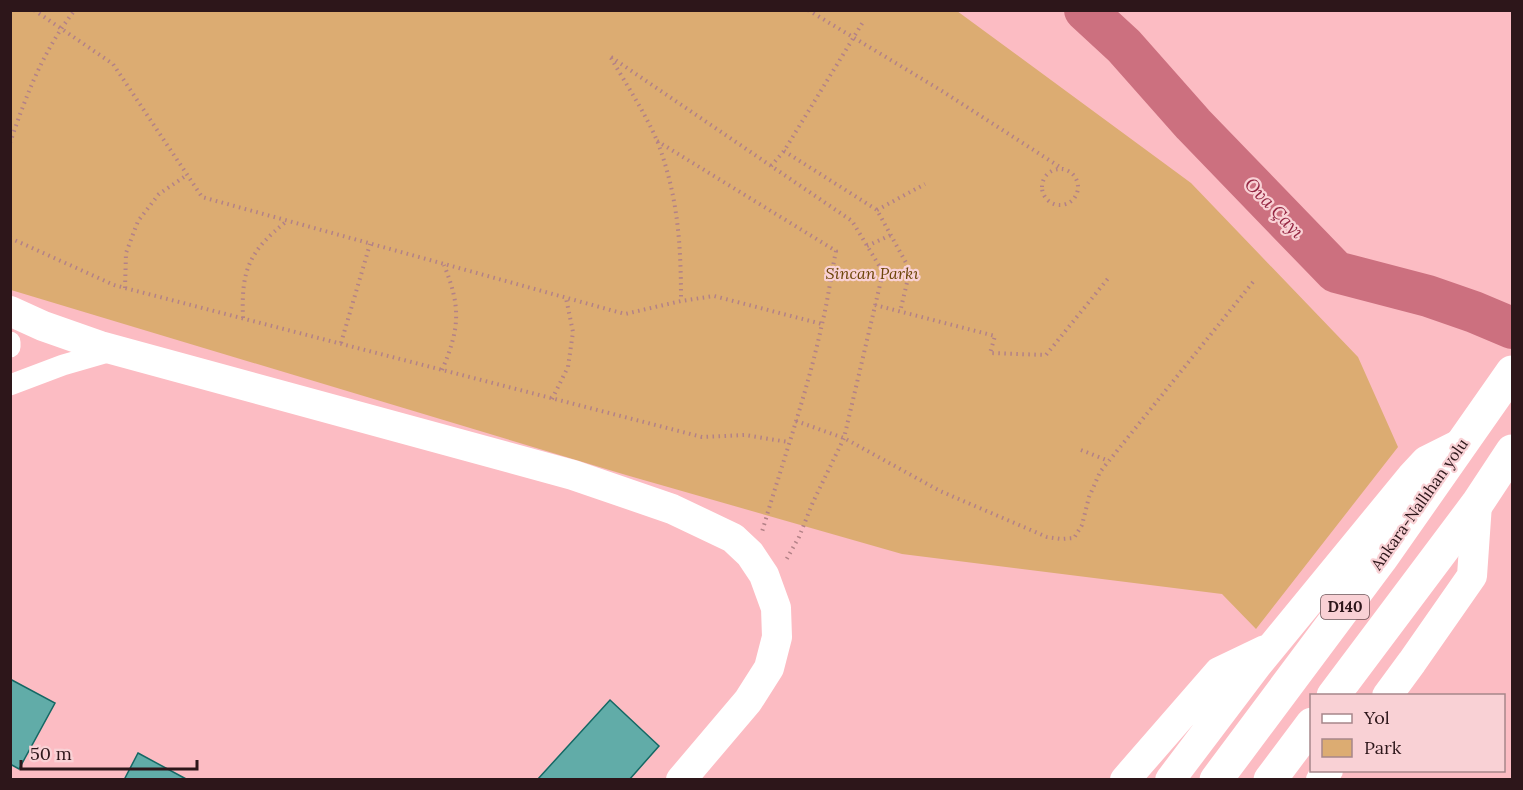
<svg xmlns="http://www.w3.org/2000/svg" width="1523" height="790" font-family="Lora,serif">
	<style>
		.green { fill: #dcac72 }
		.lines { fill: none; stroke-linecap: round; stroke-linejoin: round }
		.river { stroke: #cc707f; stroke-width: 42 }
		.building { fill: #61aca8; stroke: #146864; stroke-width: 1.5 }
		.path { stroke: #b38187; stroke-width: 4; stroke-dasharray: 1.5 4.5; stroke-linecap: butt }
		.street { stroke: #fff; stroke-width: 21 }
		.secondary { stroke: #fff; stroke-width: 30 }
		.highway { stroke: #fff; stroke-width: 33 }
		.labels { text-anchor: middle; stroke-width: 4.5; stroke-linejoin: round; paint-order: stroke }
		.shield { fill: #f9d1d5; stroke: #6a4e52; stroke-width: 1.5 }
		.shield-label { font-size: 15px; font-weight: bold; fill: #2d161a }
		.park-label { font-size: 16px; font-style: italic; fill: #6c4408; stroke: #f9d1d5 }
		.street-label { font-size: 16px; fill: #2d161a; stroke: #f9d1d5 }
		.water-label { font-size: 18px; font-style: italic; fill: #942642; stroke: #f9d1d5 }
	</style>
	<rect width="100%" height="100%" fill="#fcbcc3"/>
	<path class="green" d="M10,11H957L1191,183L1358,357L1398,447L1256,629L1222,594L902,554L626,475L11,290Z"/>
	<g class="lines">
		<path class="river" d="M1085,10L1124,46L1193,124L1336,272L1428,296L1474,312L1512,328"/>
	</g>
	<path class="building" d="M10,679L55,703L19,769L10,764Z
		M610,700L659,746L629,780H537Z
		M138,753L188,780H124Z"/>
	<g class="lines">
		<path class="path" d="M34,10L113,64L202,197L625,314L681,301L714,296L822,324
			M808,10L942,91L1063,169
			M611,57L852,221L883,272L844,438L813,502L799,537L785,562
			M611,58C626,84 647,116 658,143C678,197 681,244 681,301
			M657,141L836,251C831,275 828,300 822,324C807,394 782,463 762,532
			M10,143C26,96 43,50 75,10
			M784,151L877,210L910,270L900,312
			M771,166L784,151L863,22
			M1042 187a18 18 0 1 1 36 0a18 18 0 1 1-36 0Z
			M877,210L925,184
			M10,238L114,285L125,288L702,437L745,435L788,442
			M867,246L891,235
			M125,288L126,253L138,221L159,194L187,175
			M875,305L995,336L990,353L1046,355L1110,276
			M243,318C241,270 249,251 287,221
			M341,343L370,244
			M442,370C460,328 461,307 444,265
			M552,399L568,367L573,332L566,298
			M796,421L844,438L940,491L1047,537L1061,539L1074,538L1082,525L1089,497L1100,472L1253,282
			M1081,450L1109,461"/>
		<path class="street" d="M10,342V347
			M10,385L63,365L115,350"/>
		<path class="secondary" d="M10,311L43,326L100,346L573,475L672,509L733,538L750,554L764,575L776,608L777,637L769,668L748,701L681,780
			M1387,696L1412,662L1472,576L1477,504
			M1125,780L1219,672L1265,650
			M1170,780L1257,665L1412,476L1426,461L1462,443
			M1321,780L1328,770"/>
		<path class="highway" d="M1333,696L1477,504L1512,451
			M1216,780L1381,559L1512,372
			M1270,780L1312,724"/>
	</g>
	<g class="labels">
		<rect class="shield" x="1321" y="595" width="48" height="24" rx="4.5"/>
		<g class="shield-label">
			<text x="1345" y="612">D140</text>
		</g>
		<g class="park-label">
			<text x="872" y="279">Sincan Parkı</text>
		</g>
		<g class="street-label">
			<text transform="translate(1419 504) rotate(-55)" y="6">Ankara-Nallıhan yolu</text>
		</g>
		<g class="water-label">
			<text transform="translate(1274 208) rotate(46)" y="6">Ova Çayı</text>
		</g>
	</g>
	<rect width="1523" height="790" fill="none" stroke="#2d161a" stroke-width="24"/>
	<rect x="1310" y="694" width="195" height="78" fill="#f9d1d5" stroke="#a7868a" stroke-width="1.5"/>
	<rect x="1322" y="714" width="30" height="9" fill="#ffffff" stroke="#a7868a" stroke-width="1.5"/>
	<text x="1364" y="724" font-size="18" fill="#2d161a">Yol</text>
	<rect x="1322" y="739" width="30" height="18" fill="#dcac72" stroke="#a7868a" stroke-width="1.5"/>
	<text x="1364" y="754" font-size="18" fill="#2d161a">Park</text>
	<path d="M21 760v9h176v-9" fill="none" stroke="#2d161a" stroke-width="3"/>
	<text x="30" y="760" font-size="18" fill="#2d161a" stroke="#f9d1d5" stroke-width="4.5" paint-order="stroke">50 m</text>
</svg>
